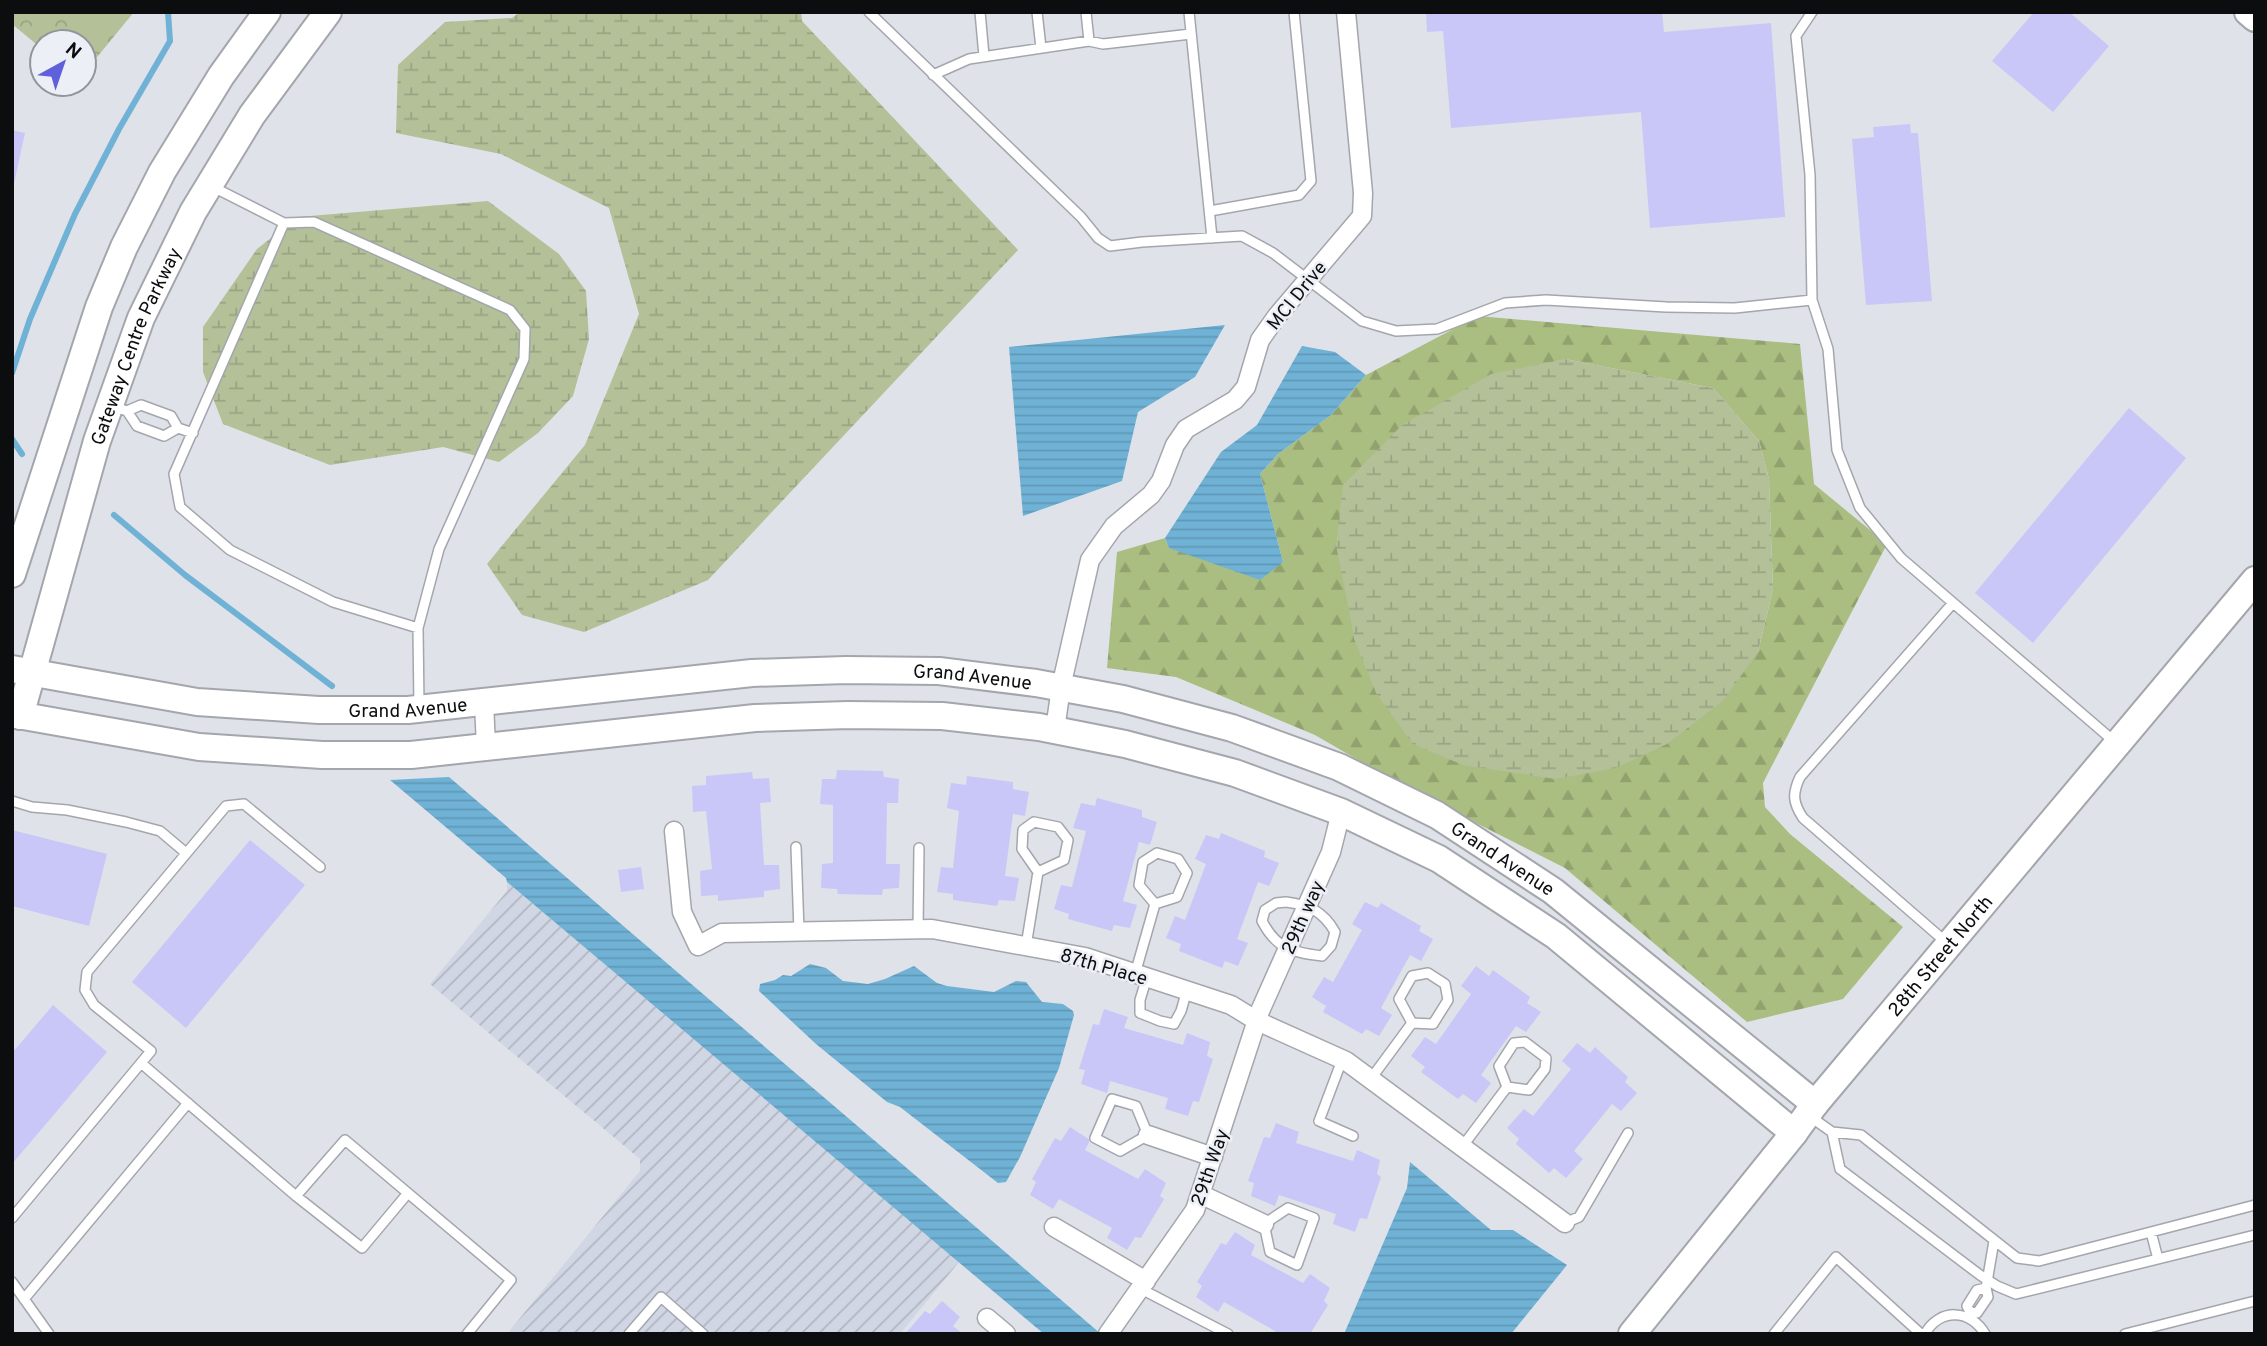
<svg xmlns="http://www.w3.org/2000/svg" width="2267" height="1346" font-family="Overpass,sans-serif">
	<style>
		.industrial { fill: url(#industrial-furrows) }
		.forest { fill: url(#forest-firs); fill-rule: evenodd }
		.wetland { fill: url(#wetland-marsh) }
		.park { fill: url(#park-crowns) }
		.garden { fill: #b3c098 }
		.water { fill: url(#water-rules) }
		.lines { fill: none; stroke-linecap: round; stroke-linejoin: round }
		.stream { stroke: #70b2d6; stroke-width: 6 }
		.building { fill: #c9c7f8 }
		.lane-casing { stroke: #a3a6ac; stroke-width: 12 }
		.street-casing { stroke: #a3a6ac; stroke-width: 21 }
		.secondary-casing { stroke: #a3a6ac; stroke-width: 30 }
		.lane { stroke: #fff; stroke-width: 9 }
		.street { stroke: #fff; stroke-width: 18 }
		.secondary { stroke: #fff; stroke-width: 26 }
		.labels { text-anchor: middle; stroke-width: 5; stroke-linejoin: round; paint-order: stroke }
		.street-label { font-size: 19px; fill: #0c0d0f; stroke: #eceff6 }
	</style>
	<defs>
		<pattern id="industrial-furrows" width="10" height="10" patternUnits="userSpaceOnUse" patternTransform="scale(1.75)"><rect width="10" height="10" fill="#d0d6e3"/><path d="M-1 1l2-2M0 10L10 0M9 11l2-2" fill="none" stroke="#b1b6c2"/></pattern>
		<pattern id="forest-firs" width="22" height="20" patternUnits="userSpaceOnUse" patternTransform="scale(1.75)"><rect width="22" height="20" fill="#aabe81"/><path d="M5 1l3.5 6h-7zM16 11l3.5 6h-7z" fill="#91a26e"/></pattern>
		<pattern id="wetland-marsh" width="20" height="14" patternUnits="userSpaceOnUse" patternTransform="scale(1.75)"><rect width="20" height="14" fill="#b3c098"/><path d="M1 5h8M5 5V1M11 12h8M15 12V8" fill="none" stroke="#99a482"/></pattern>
		<pattern id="park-crowns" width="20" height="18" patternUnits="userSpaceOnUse" patternTransform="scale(1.75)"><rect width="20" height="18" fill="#b3c098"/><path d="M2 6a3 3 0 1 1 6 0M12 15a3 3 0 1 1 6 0" fill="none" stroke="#99a482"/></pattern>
		<pattern id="water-rules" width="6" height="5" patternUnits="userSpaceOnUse" patternTransform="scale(1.75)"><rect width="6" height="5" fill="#70b2d6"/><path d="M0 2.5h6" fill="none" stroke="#6098b6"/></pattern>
	</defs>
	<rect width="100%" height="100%" fill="#dfe2e8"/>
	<path class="industrial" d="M507,882L959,1262L900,1334H507L640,1171V1159L430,984L507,891Z"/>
	<path class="forest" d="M1478,316L1800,344L1814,484L1887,544L1763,783L1765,807L1790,834L1903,927L1843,999L1747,1022L1565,868L1401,785L1315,735L1176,677L1107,668L1117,552L1165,538L1169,548L1283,562L1260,474L1278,454L1331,415L1366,375ZM1565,359L1713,388L1759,441L1769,479L1773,589L1758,652L1355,641L1347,594Z"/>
	<path class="wetland" d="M520,12H801L802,21L1018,250L708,580L584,632L522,615L487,564L585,445L639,314L609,208L501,154L396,133L398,65L445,22L512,18Z
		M488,201L559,254L586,291L589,339L573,396L538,433L499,462L443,447L330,465L223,424L203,372V327L257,249L298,217Z
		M1565,359L1713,388L1759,441L1769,479L1773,589L1758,652L1724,700L1667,744L1616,768L1555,779L1463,765L1413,744L1376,693L1355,641L1336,545L1343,485L1401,426L1491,374Z"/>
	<path class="park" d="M12,12H134L84,73V42H42V49L12,24Z"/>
	<path class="garden" d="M83,12H123L84,60V42L60,40Z"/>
	<path class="water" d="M1225,325L1195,377L1138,412L1122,481L1023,516L1009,347Z
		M1302,346L1335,352L1366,375L1331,415L1278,454L1260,474L1283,562L1260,580L1169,548L1165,538L1221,452L1257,425Z
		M449,777L1101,1334H1044L507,882L506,878L390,780Z
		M810,964L826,968L843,981L868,984L885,979L914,966L937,983L947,986L994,992L1016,981L1026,982L1042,1002L1063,1004L1073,1011L1074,1015L1059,1068L1020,1157L1006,1182L998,1183L900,1107L887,1102L816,1044L759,991L760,984L775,980L783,975L791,976Z
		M1410,1162L1491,1230H1513L1567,1265L1511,1334H1344L1407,1188Z"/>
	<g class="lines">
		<path class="stream" d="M12,373L30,319L75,214L119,129L170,41L168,12
			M12,439L22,454
			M114,515L185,575L332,686"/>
	</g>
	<path class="building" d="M1426,12H1662L1664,32L1771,23L1785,217L1650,228L1641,112L1451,128L1443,31L1427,32Z
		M2034,12H2069L2109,46L2053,112L1992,61Z
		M1910,124L1911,133H1918L1932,301L1866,305L1852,139L1874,137L1873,127Z
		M12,130L25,133L13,188H12Z
		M2129,408L2186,458L2033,643L1975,593Z
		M837,770L883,771L884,777L899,779L898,803H887L886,864H900L899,888L883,889L882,895L838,894L837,889L821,888L822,864L833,863V805L820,804L822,779H836Z
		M752,772L753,779L769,778L771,802L760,803L764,865H779L780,889L764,891V897L718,901V895L701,896L700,871L712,869L706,811L693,812L692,786L706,785V776Z
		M967,776L1013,782V789L1029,792L1025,816L1013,814L1005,876L1019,878L1015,901L999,900L997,906L953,900V894L937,892L941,867L953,868L959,811L947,808L951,783L966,785Z
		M1097,798L1142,810V817L1157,822L1150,845L1139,842L1123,901L1137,905L1130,928L1114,925L1112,931L1068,919L1069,914L1054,909L1061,885L1072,887L1086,831L1073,828L1081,803L1095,806Z
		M12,830L107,854L89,926L12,906Z
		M1221,833L1265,851L1264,857L1279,863L1269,886L1258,882L1237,939L1248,943L1238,966L1225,961L1222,968L1179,951L1181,944L1166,938L1175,916L1185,920L1206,864L1195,859L1206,835L1219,839Z
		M250,840L305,885L186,1028L132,982Z
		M641,867L644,889L621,892L618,870Z
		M1365,902L1378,908L1381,903L1421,926L1419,931L1433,939L1421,961L1410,955L1381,1008L1392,1015L1379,1036L1366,1029L1362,1034L1323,1012L1326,1006L1312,997L1324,977L1333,982L1362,930L1352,924Z
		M1476,966L1489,976L1493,970L1530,997L1527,1003L1541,1012L1526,1032L1516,1026L1481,1075L1491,1083L1476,1103L1463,1094L1458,1099L1421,1072L1425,1067L1411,1056L1425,1037L1436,1044L1471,994L1461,986Z
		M53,1005L107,1052L12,1164V1053Z
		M1104,1009L1128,1017L1124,1028L1183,1045L1187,1033L1210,1042L1207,1056L1213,1059L1199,1102L1193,1101L1188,1116L1165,1109L1168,1098L1110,1081L1107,1093L1081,1084L1085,1070L1079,1069L1093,1024L1099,1025Z
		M1577,1043L1590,1053L1595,1047L1628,1077L1625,1082L1637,1093L1621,1111L1612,1104L1574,1151L1583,1159L1566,1178L1554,1168L1549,1173L1516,1144L1519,1139L1507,1128L1524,1109L1533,1116L1571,1069L1562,1061Z
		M1276,1123L1299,1132L1296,1143L1353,1161L1357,1150L1380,1160L1377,1174L1381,1177L1367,1219L1360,1218L1355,1232L1333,1224L1336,1214L1279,1195L1275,1206L1251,1196L1254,1183L1248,1181L1264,1137L1270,1138Z
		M1070,1127L1090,1140L1085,1150L1138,1179L1145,1169L1166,1183L1160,1196L1164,1199L1141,1238L1135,1237L1127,1250L1107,1238L1112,1228L1059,1199L1053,1209L1030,1195L1036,1182L1032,1179L1055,1138L1061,1141Z
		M1235,1232L1255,1245L1251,1255L1303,1283L1310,1274L1330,1288L1324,1301L1328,1305L1310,1334H1274L1275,1331L1224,1302L1218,1312L1196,1297L1202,1286L1197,1282L1221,1243L1226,1245Z
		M942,1301L960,1317L953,1326L963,1334H905L925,1311L930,1314Z"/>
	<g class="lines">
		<defs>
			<path id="lane" d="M869,12L1081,217L1098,238L1110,246L1142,242L1242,236L1273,253L1362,321L1396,331L1437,329L1505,303L1546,300L1666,307L1735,308L1812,300L1828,349L1837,450L1860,508L1901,558L2116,743
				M980,12L984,56
				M1037,12L1041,48
				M1086,12L1089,41
				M1189,12L1212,238
				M1812,12L1796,36L1810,175L1812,300
				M933,75L969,59L1089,41L1103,44L1191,34
				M211,186L284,223
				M1210,211L1299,195L1311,181L1294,12
				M111,406L127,411L137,426L164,436L178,428
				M127,411L141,405L171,416L178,428L193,433
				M418,628L333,602L230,550L180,507L174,474L284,223L314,222L510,310L525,329L524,359L439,549L418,628L419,707
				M12,801L32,807L67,810L126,822L160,831L186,853
				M796,847L799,931
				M1157,853L1178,859L1187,873L1177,897L1155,904L1139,885L1143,862Z
				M1286,902C1309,905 1323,911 1335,932L1331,946L1322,956C1293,952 1277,950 1262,921L1265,910L1276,903Z
				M918,929L919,848
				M1947,943L1803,818C1793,803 1792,794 1800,777L1953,603
				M1026,946L1038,872L1022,849L1023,830L1034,822L1058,827L1068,840L1064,860L1038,872
				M1135,974L1155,904
				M1147,977L1140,1000V1013L1160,1021L1174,1024L1181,1011L1187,990
				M1342,1060L1319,1121L1353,1136
				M141,1063L296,1196L345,1140L511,1280L467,1334
				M1370,1080L1412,1023L1399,999L1412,976L1428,973L1445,984L1448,1000L1433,1024L1412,1023
				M1112,1099L1136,1106L1148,1135L1120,1151L1095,1138Z
				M1808,1115L1832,1132L1861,1135L2017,1258L2039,1261L2255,1205
				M1832,1132L1840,1169L1980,1275L1997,1286L2016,1294L2255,1235
				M1462,1147L1507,1087L1499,1066L1514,1043L1525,1042L1546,1058L1545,1069L1529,1090L1507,1087
				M296,1196L362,1248L408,1193
				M1288,1208L1314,1218L1297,1265L1270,1252L1264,1224Z
				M12,1218L151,1051L94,1005L85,990L87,972L226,806L244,804L320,867
				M1565,1223L1579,1217L1628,1133
				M2151,1232L2158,1259
				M12,1282L49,1334
				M1141,1289L1228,1334
				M24,1299L188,1103
				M1970,1312L1977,1313L1988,1297L1986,1288L1994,1241
				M1968,1317L1970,1312L1967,1306L1977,1290L1986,1288
				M629,1334L661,1297L703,1334
				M1774,1334L1836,1257L1921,1334
				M1925,1334C1939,1308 1971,1309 1985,1334
				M2125,1334L2255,1301"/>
			<path id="street" d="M484,702L486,747
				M1055,730L1061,687L1090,560L1114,526L1151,495L1161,481L1175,445L1186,429L1235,400L1246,387L1260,340L1277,316L1362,216L1363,193L1346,12
				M674,831L682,912L698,946L722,933L932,929L1085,957L1231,1005L1257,1021L1346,1061L1565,1223
				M1148,1135L1213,1157
				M1200,1194L1264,1224
				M1054,1227L1146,1281
				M987,1318L1006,1334
				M1108,1334L1195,1210L1260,1011L1331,852L1341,812"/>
			<g id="secondary">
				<path d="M2248,12L2255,18"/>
				<path d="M12,574L99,307L124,247L162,172L221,76L267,12"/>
				<path id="s1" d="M12,669L197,702L319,710H408L752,673L846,670L939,671L1036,683L1123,699L1232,728L1339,767L1437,815L1553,891L1815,1104"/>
				<path d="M12,714L199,747L322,755H411L755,718L848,715L942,716L1039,727L1125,744L1235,773L1341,812L1439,859L1556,936L1794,1133"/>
				<path id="s2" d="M20,716L97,441L141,318L193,212L252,115L328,12"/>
				<path id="s3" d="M1632,1334L1794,1133L1815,1104L2255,580"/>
			</g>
		</defs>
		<use href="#lane" class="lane-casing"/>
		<use href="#street" class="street-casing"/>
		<use href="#secondary" class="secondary-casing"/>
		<use href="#lane" class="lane"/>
		<use href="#street" class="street"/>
		<use href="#secondary" class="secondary"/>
	</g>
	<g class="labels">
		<g class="street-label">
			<text transform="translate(1296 295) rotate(-51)" y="7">MCI Drive</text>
			<text dy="7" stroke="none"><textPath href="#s2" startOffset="388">Gateway Centre Parkway</textPath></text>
			<text dy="7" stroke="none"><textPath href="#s1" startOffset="966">Grand Avenue</textPath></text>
			<text dy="7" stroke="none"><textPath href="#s1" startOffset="399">Grand Avenue</textPath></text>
			<text dy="7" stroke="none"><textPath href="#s1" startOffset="1533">Grand Avenue</textPath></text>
			<text transform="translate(1302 917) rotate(-66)" y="7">29th way</text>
			<text dy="7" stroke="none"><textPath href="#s3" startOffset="488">28th Street North</textPath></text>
			<text transform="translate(1104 966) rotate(16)" y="7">87th Place</text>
			<text transform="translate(1209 1167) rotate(-71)" y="7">29th Way</text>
		</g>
	</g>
	<rect width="2267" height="1346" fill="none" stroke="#0c0d0f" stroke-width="28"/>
	<g transform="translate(63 63) rotate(40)"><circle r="33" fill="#eceff6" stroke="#92959a" stroke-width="2"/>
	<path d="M0-5L12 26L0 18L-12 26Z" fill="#5e61d9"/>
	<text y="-10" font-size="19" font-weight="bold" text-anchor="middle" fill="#0c0d0f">N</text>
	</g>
</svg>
